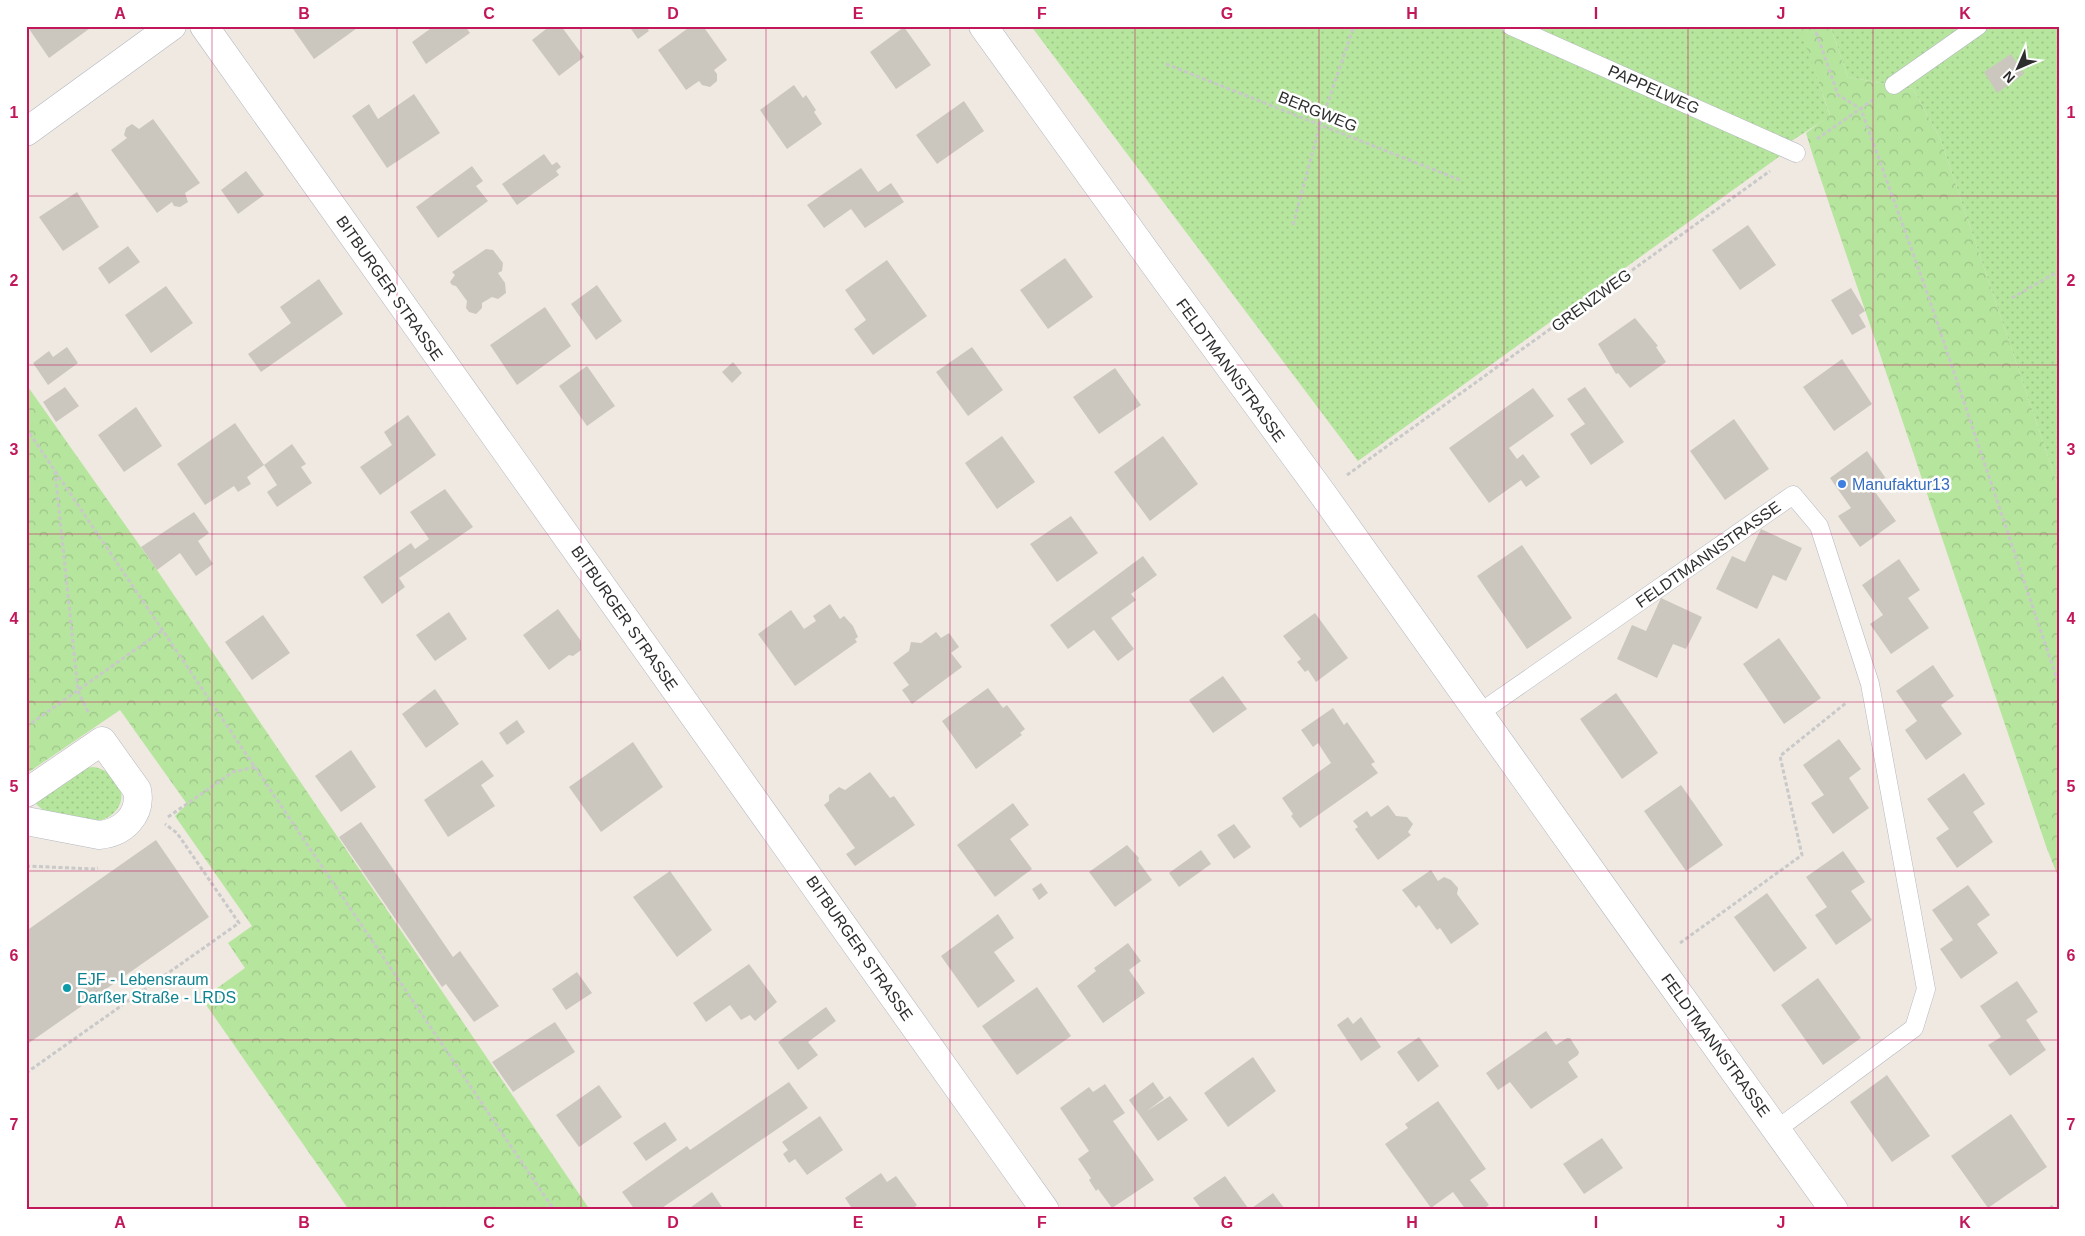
<svg xmlns="http://www.w3.org/2000/svg" width="2085" height="1236" font-family="Helvetica,sans-serif">
	<style>
		.grass { fill: url(#grass-dots) }
		.park { fill: url(#park-crowns) }
		.building { fill: #cbc7bf }
		.lines { fill: none; stroke-linecap: round; stroke-linejoin: round }
		.lane-casing { stroke: #b4b7c1; stroke-width: 19 }
		.street-casing { stroke: #b4b7c1; stroke-width: 29 }
		.path { stroke: #c9c9c9; stroke-width: 3; stroke-dasharray: 4 2.5; stroke-linecap: butt }
		.lane { stroke: #fff; stroke-width: 18 }
		.street { stroke: #fff; stroke-width: 28 }
		.grid { fill: none; stroke: #c2185b; stroke-width: 1; stroke-opacity: 0.55 }
		.shop-dot { fill: #3f7fe0; stroke: #fff; stroke-width: 2 }
		.culture-dot { fill: #0f9aa8; stroke: #fff; stroke-width: 2 }
		.labels { text-anchor: middle; stroke-width: 5; stroke-linejoin: round; paint-order: stroke }
		.street-label { font-size: 16px; fill: #2e2e2e; stroke: #fff }
		.shop-label { font-size: 16px; fill: #366cbe; stroke: #fff; text-anchor: start }
		.culture-label { font-size: 16px; fill: #0d838f; stroke: #fff; text-anchor: start }
		.neatline { fill: none; stroke: #c2185b; stroke-width: 2 }
		.grid-label { font-size: 16px; text-anchor: middle; font-weight: bold; fill: #c2185b }
	</style>
	<defs>
		<pattern id="grass-dots" width="8" height="8" patternUnits="userSpaceOnUse" patternTransform="scale(1.25)"><rect width="8" height="8" fill="#b6e59e"/><path d="M2 2h.1M6 6h.1" fill="none" stroke="#9dc588" stroke-width="1.8" stroke-linecap="round"/></pattern>
		<pattern id="park-crowns" width="20" height="18" patternUnits="userSpaceOnUse" patternTransform="scale(1.25)"><rect width="20" height="18" fill="#b6e59e"/><path d="M2 6a3 3 0 1 1 6 0M12 15a3 3 0 1 1 6 0" fill="none" stroke="#9dc588"/></pattern>
	</defs>
	<rect width="100%" height="100%" fill="#efe9e1"/>
	<path class="grass" d="M1031,26H1800L1830,116L1790,142L1784,153L1358,461Z
		M1830,26H2059V489L1940,138L1913,89L1848,77Z
		M93,767C122,771 135,807 102,820C91,824 75,818 64,815C49,812 44,814 34,801L84,768Z"/>
	<path class="park" d="M1799,26H1830L1848,77L1913,89L1940,138L2059,489V879L2046,846L1813,156L1806,133L1830,115Z
		M26,384L157,570L590,1210H349L202,999L245,968L228,943L252,926L175,816L187,804L120,710L26,774Z"/>
	<path class="building" d="M27,26H93L49,58Z
		M291,26H360L314,59Z
		M434,26H465L470,33L426,64L412,42Z
		M550,26H561L584,57L559,76L532,40Z
		M629,26H646L649,31L638,39Z
		M691,26H703L727,60L714,70L717,74V81L710,87L702,85L699,81L686,90L658,50Z
		M904,27L931,65L896,89L870,52Z
		M2011,54L2024,74L1997,93L1984,72Z
		M794,85L803,98L806,95L816,110L814,112L822,124L787,149L760,110Z
		M414,94L440,133L387,168L352,116L369,104L378,119Z
		M964,101L984,131L937,164L916,135Z
		M153,119L200,183L185,193L188,202L180,207L174,206L172,202L157,213L111,150L127,138L124,135L126,128L132,124L139,129Z
		M544,154L552,165L557,162L561,167L556,171L559,175L517,205L502,184Z
		M472,166L483,181L476,186L488,201L438,238L416,207Z
		M861,168L878,192L891,183L904,202L865,228L851,209L824,228L807,205Z
		M246,171L264,195L238,214L221,190Z
		M77,192L99,227L63,251L39,217Z
		M1748,225L1776,265L1740,290L1712,250Z
		M128,246L140,262L109,284L98,268Z
		M486,249L493,250L503,263L502,271L498,273L505,283L506,293L498,299L492,297L482,303V308L476,314L469,312L466,308L467,301L456,286L452,285L450,282L455,275L452,272Z
		M1065,258L1093,297L1048,329L1020,290Z
		M887,260L927,316L873,355L854,329L866,320L845,290Z
		M319,279L343,314L261,372L248,354L291,323L280,307Z
		M597,285L622,321L596,340L571,304Z
		M166,286L193,323L151,353L125,315Z
		M1851,288L1865,311L1859,315L1866,327L1852,335L1831,300Z
		M545,307L571,346L517,385L490,345Z
		M1635,318L1658,346L1656,347L1666,362L1630,388L1618,373L1616,374L1598,344Z
		M67,347L78,363L48,385L33,363L49,351L53,357Z
		M972,347L1003,390L968,416L936,372Z
		M1842,359L1872,404L1834,431L1803,387Z
		M733,362L742,373L732,383L722,372Z
		M587,366L615,406L587,426L559,386Z
		M1115,368L1141,405L1099,434L1073,397Z
		M65,387L79,406L56,422L43,402Z
		M1585,387L1624,442L1591,465L1570,434L1585,424L1567,399Z
		M1533,388L1554,416L1509,448L1517,459L1523,454L1540,477L1526,487L1521,480L1489,503L1449,448Z
		M136,407L162,446L124,472L98,435Z
		M408,415L436,455L380,495L360,467L392,445L384,432Z
		M1734,419L1769,469L1725,500L1690,451Z
		M235,423L264,465L247,477L251,484L238,492L234,486L205,505L177,464Z
		M1002,436L1035,482L997,509L965,463Z
		M1163,436L1198,484L1150,521L1114,472Z
		M292,444L306,464L301,467L312,483L277,507L267,492L277,485L264,465Z
		M1867,451L1889,483L1875,492L1896,521L1860,547L1838,516L1851,508L1830,478Z
		M445,489L473,527L399,578L405,587L382,604L363,577L411,543L415,549L429,539L410,512Z
		M194,512L209,533L198,541L213,564L196,576L180,553L157,570L141,547Z
		M1071,516L1098,553L1057,582L1030,544Z
		M1761,529L1802,548L1786,581L1773,575L1757,609L1716,589L1732,556L1745,562Z
		M1522,545L1572,618L1527,649L1477,576Z
		M1143,556L1157,575L1131,594L1136,600L1111,618L1134,649L1118,661L1094,630L1068,649L1050,625Z
		M1899,559L1920,590L1908,598L1929,628L1891,654L1870,624L1883,615L1862,585Z
		M1661,598L1702,617L1686,649L1673,644L1657,678L1617,659L1632,625L1646,631Z
		M830,604L840,619L844,616L853,626L858,637L855,639L857,642L795,686L758,634L791,610L804,629L816,621L813,616Z
		M558,609L581,641V650L573,656L569,655L549,670L523,635Z
		M449,612L467,639L435,661L416,635Z
		M1315,613L1348,658L1316,682L1308,670L1305,672L1297,662L1301,659L1283,636Z
		M263,615L290,653L252,680L225,642Z
		M936,632L941,638L949,633L959,647L951,653L962,667L912,704L902,690L909,685L893,663L909,651L911,642L921,643Z
		M1779,638L1821,698L1784,724L1743,664Z
		M1933,665L1954,696L1941,705L1962,734L1926,760L1905,730L1917,721L1896,691Z
		M1223,676L1247,709L1213,733L1189,700Z
		M988,688L1003,708L1007,705L1025,729L1020,733L1022,735L976,769L942,721Z
		M435,689L459,724L426,748L402,714Z
		M1616,693L1658,753L1622,779L1580,719Z
		M1333,708L1344,725L1347,722L1375,762L1371,764L1378,773L1300,828L1291,816L1293,814L1282,798L1331,763L1318,743L1313,747L1301,730Z
		M517,720L525,732L507,745L499,733Z
		M1839,739L1861,769L1849,778L1869,808L1833,834L1811,803L1824,795L1803,765Z
		M633,742L663,787L601,832L569,787Z
		M351,750L376,787L341,812L315,776Z
		M482,760L494,776L481,785L495,806L448,837L424,800Z
		M870,772L890,798L894,796L915,825L855,866L846,854L855,848L824,805L829,801V795L839,787L845,790Z
		M1964,773L1985,804L1973,812L1993,842L1957,868L1936,838L1949,829L1927,799Z
		M1681,785L1723,845L1686,871L1644,811Z
		M1013,803L1029,825L1010,839L1032,869L995,897L957,845Z
		M1388,805L1396,816L1407,817L1413,824L1408,832L1411,835L1378,860L1355,829L1358,827L1353,821L1367,811L1371,817Z
		M361,822L453,957L460,951L499,1006L474,1022L446,984L442,987L339,837Z
		M1234,824L1251,847L1234,859L1217,835Z
		M156,840L209,917L26,1045V931Z
		M1127,845L1139,858L1138,861L1152,880L1115,907L1089,872Z
		M1201,850L1211,864L1179,887L1169,873Z
		M1843,851L1865,882L1851,891L1872,920L1836,945L1815,915L1827,907L1806,877Z
		M1431,870L1438,881L1444,877L1451,880L1458,888L1457,894L1479,924L1451,944L1440,928L1437,930L1419,905L1416,908L1402,890Z
		M670,871L712,930L677,957L633,897Z
		M1041,883L1048,893L1039,900L1032,889Z
		M1968,885L1990,915L1977,924L1998,953L1961,979L1940,949L1953,940L1932,910Z
		M1767,893L1807,948L1774,972L1734,917Z
		M998,914L1014,938L994,952L1015,981L978,1008L941,956Z
		M1128,943L1141,961L1129,970L1145,993L1103,1023L1077,986L1096,971L1094,968Z
		M749,964L777,1002L755,1021L750,1015L741,1020L730,1005L706,1022L693,1003Z
		M577,972L592,993L566,1010L552,989Z
		M1818,978L1861,1038L1823,1065L1781,1005Z
		M2017,981L2038,1012L2026,1020L2046,1050L2010,1076L1988,1045L2001,1037L1980,1006Z
		M1037,987L1071,1036L1017,1075L982,1026Z
		M826,1007L836,1021L808,1042L818,1055L798,1070L778,1042Z
		M1348,1017L1353,1024L1361,1017L1381,1047L1361,1061L1337,1025Z
		M555,1022L575,1052L513,1092L492,1062Z
		M1546,1031L1556,1045L1567,1038H1570L1579,1052L1578,1055L1568,1062L1578,1077L1531,1109L1510,1082L1498,1090L1486,1073Z
		M1419,1037L1439,1066L1418,1082L1397,1052Z
		M1253,1057L1276,1091L1228,1127L1204,1093Z
		M1887,1075L1930,1136L1892,1162L1850,1102Z
		M789,1082L808,1108L659,1210H635L622,1192L687,1146L690,1150Z
		M1153,1082L1164,1098L1147,1111L1170,1096L1188,1120L1158,1141L1129,1100Z
		M1105,1084L1125,1113L1113,1121L1154,1180L1112,1208L1098,1189L1096,1191L1089,1180L1091,1178L1078,1159L1089,1151L1060,1108L1089,1087L1093,1092Z
		M599,1085L622,1117L579,1147L556,1115Z
		M1438,1101L1486,1169L1470,1180L1489,1205L1482,1210H1466L1453,1192L1431,1208L1385,1144L1408,1128L1405,1124Z
		M2011,1114L2047,1167L1988,1208L1951,1156Z
		M820,1116L843,1150L807,1175L795,1159L789,1163L783,1154L788,1150L782,1142Z
		M665,1122L677,1140L646,1161L633,1143Z
		M1602,1138L1623,1168L1584,1194L1563,1164Z
		M881,1173L887,1182L896,1176L917,1205L911,1210H853L845,1198Z
		M1225,1176L1248,1208L1246,1210H1202L1193,1198Z
		M712,1192L724,1210H687Z
		M1273,1193L1284,1208L1249,1210Z
		M2052,1205L2056,1210H2045Z"/>
	<g class="lines">
		<defs>
			<path id="lane" d="M1511,26L1796,153
				M1894,85L1978,26
				M1478,714L1793,495L1819,526L1870,684L1926,989L1914,1028L1776,1130"/>
			<path id="street" d="M204,26L1045,1210
				M983,26L1166,280L1322,493L1648,951L1834,1210
				M26,132L172,26
				M26,793L102,741L137,790C142,815 123,833 99,835L26,821"/>
		</defs>
		<use href="#lane" class="lane-casing"/>
		<use href="#street" class="street-casing"/>
		<path class="path" d="M1814,26L1838,95L1861,109L1929,298L2059,685
			M1166,64L1460,180
			M1817,139L1873,100
			M1293,225L1320,125L1354,26
			M2012,298L2059,271
			M26,428L554,1210
			M55,471L78,691L89,714
			M1347,475L1770,171
			M26,727L163,630
			M168,817L233,772L255,767
			M26,866L95,869L98,868
			M1680,943L1802,855L1780,756L1846,703
			M26,1073L239,923L177,833L165,824"/>
		<use href="#lane" class="lane"/>
		<use href="#street" class="street"/>
	</g>
	<path class="grid" d="M212,26V1210M397,26V1210M581,26V1210M766,26V1210M950,26V1210M1135,26V1210M1319,26V1210M1504,26V1210M1688,26V1210M1873,26V1210M26,196H2059M26,365H2059M26,534H2059M26,702H2059M26,871H2059M26,1040H2059"/>
	<circle class="shop-dot" cx="1842" cy="484" r="5"/>
	<circle class="culture-dot" cx="67" cy="988" r="5"/>
	<g class="labels">
		<g class="street-label">
			<text transform="translate(1654 89) rotate(24)" y="6">PAPPELWEG</text>
			<text transform="translate(1318 111) rotate(22)" y="6">BERGWEG</text>
			<text transform="translate(390 288) rotate(55)" y="6">BITBURGER STRASSE</text>
			<text transform="translate(1591 300) rotate(-36)" y="6">GRENZWEG</text>
			<text transform="translate(1231 370) rotate(54)" y="6">FELDTMANNSTRASSE</text>
			<text transform="translate(1708 554) rotate(-35)" y="6">FELDTMANNSTRASSE</text>
			<text transform="translate(625 618) rotate(55)" y="6">BITBURGER STRASSE</text>
			<text transform="translate(860 948) rotate(55)" y="6">BITBURGER STRASSE</text>
			<text transform="translate(1716 1045) rotate(54)" y="6">FELDTMANNSTRASSE</text>
		</g>
		<g class="shop-label">
			<text x="1852" y="490">Manufaktur13</text>
		</g>
		<g class="culture-label">
			<text x="77" y="985">EJF - Lebensraum<tspan x="77" dy="18">Darßer Straße - LRDS</tspan></text>
		</g>
	</g>
	<rect width="2085" height="1236" fill="none" stroke="#ffffff" stroke-width="55"/>
	<g transform="translate(2018 68) rotate(225)" stroke="#ffffff" stroke-width="4" paint-order="stroke">
	<path d="M0-4L9 19L0 12L-9 19Z" fill="#2e2e2e"/>
	<text y="-8" font-size="14" font-weight="bold" text-anchor="middle" fill="#2e2e2e">N</text>
	</g>
	<rect x="28" y="28" width="2030" height="1180" class="neatline"/>
	<g class="grid-label">
		<text x="120" y="19">A</text>
		<text x="304" y="19">B</text>
		<text x="489" y="19">C</text>
		<text x="673" y="19">D</text>
		<text x="858" y="19">E</text>
		<text x="1042" y="19">F</text>
		<text x="1227" y="19">G</text>
		<text x="1412" y="19">H</text>
		<text x="1596" y="19">I</text>
		<text x="1781" y="19">J</text>
		<text x="1965" y="19">K</text>
		<text x="14" y="118">1</text>
		<text x="2071" y="118">1</text>
		<text x="14" y="286">2</text>
		<text x="2071" y="286">2</text>
		<text x="14" y="455">3</text>
		<text x="2071" y="455">3</text>
		<text x="14" y="624">4</text>
		<text x="2071" y="624">4</text>
		<text x="14" y="792">5</text>
		<text x="2071" y="792">5</text>
		<text x="14" y="961">6</text>
		<text x="2071" y="961">6</text>
		<text x="14" y="1130">7</text>
		<text x="2071" y="1130">7</text>
		<text x="120" y="1228">A</text>
		<text x="304" y="1228">B</text>
		<text x="489" y="1228">C</text>
		<text x="673" y="1228">D</text>
		<text x="858" y="1228">E</text>
		<text x="1042" y="1228">F</text>
		<text x="1227" y="1228">G</text>
		<text x="1412" y="1228">H</text>
		<text x="1596" y="1228">I</text>
		<text x="1781" y="1228">J</text>
		<text x="1965" y="1228">K</text>
	</g>
</svg>
